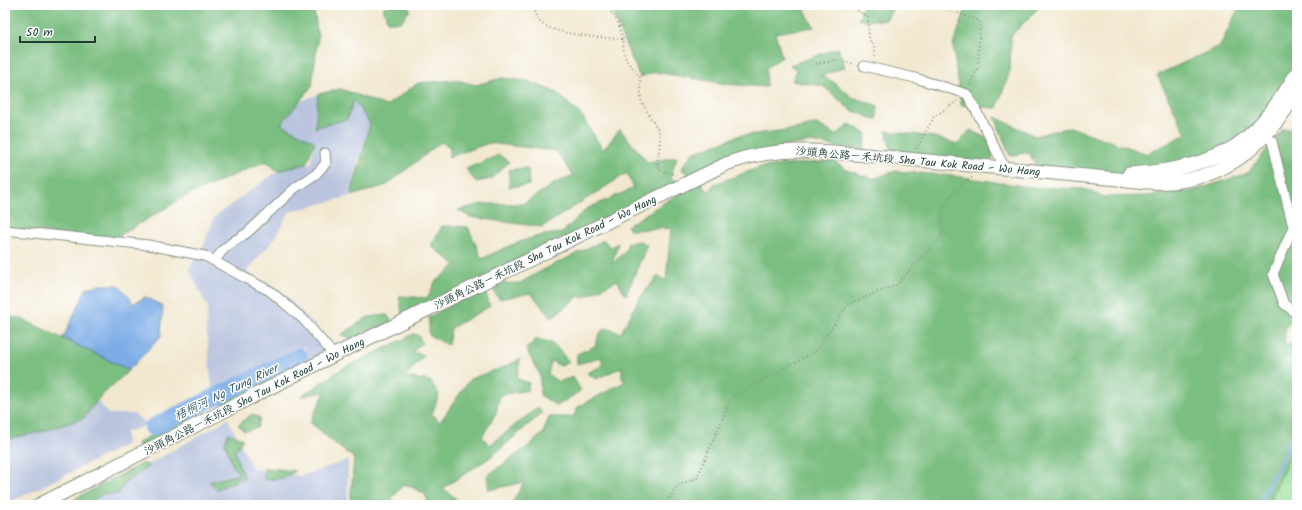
<svg xmlns="http://www.w3.org/2000/svg" width="1302" height="510" font-family="Kalam,'LXGW WenKai TC',sans-serif">
	<style>
		.industrial { fill: #bac4de }
		.green { fill: #98df99; stroke: #5c8e66 }
		.forest { fill: #7abe81; stroke: #4c7e5a }
		.water { fill: #7bace6; stroke: #4d748d }
		.lines { fill: none; stroke-linecap: round; stroke-linejoin: round }
		.stream { stroke: #7bace6; stroke-width: 3 }
		.river { stroke: #7bace6; stroke-width: 18 }
		.minor-casing { stroke: #889282; stroke-width: 11 }
		.secondary-casing { stroke: #889282; stroke-width: 15 }
		.path { stroke: #889282; stroke-width: 2; stroke-dasharray: 1 3; stroke-linecap: butt }
		.minor { stroke: #fff; stroke-width: 9 }
		.secondary { stroke: #fff; stroke-width: 13 }
		.labels { text-anchor: middle; stroke-width: 3; stroke-linejoin: round; paint-order: stroke }
		.street-label { font-size: 11px; fill: #1f3d34; stroke: #fff }
		.water-label { font-size: 12px; font-style: italic; fill: #3b5e69; stroke: #fff }
	</style>
	<rect width="100%" height="100%" fill="#fff"/>
	<filter id="ink" filterUnits="userSpaceOnUse"><feTurbulence type="fractalNoise" baseFrequency=".025" numOctaves="2"/><feDisplacementMap in="SourceGraphic" scale="8" xChannelSelector="R" yChannelSelector="G"/><feConvolveMatrix kernelMatrix="1 2 1 2 8 2 1 2 1" color-interpolation-filters="sRGB"/></filter>
	<filter id="wash" filterUnits="userSpaceOnUse"><feTurbulence type="fractalNoise" baseFrequency=".012" numOctaves="4" result="noise"/><feDisplacementMap in="SourceGraphic" scale="16" xChannelSelector="R" yChannelSelector="G"/><feGaussianBlur stdDeviation="0.9" result="paint"/><feColorMatrix in="noise" values="0 0 0 0 0 0 0 0 0 0 0 0 0 0 0 0 0 1.4 0 .05"/><feComposite in="paint" operator="in"/></filter>
	<g filter="url(#wash)">
		<rect width="100%" height="100%" fill="#f1e8cf"/>
		<path class="industrial" d="M318,94L315,128L351,96L370,124L358,160L351,196L289,212L272,242L246,272L280,290L333,344L309,361L305,347L212,388L206,327L208,308L189,269L203,246L215,216L278,171L311,163L315,142L281,124L297,103Z
			M97,400L108,414H134L148,425L125,432L127,444L5,505V440L53,429L84,418Z
			M228,419L253,469L301,476L348,460V505H77Z"/>
		<path class="green" d="M1297,439V505H1268Z"/>
		<path class="forest" d="M5,5H313L318,36L312,86L281,124L315,142L306,164L278,171L266,161L186,196L110,241L5,228Z
			M390,5H408L410,10L401,22H388L383,8Z
			M610,5H802L814,27L775,33L782,57L766,68V87L727,84L655,72L640,77L623,39Z
			M864,5H895L886,20H858Z
			M924,5H1041L1011,36L1010,71L997,108L961,105L953,45L966,9Z
			M1240,5H1297V97L1224,160L1194,172L1177,176L1129,177L1036,167L1029,152L1010,156L995,117L1035,136L1070,127L1147,154L1186,134L1157,75L1220,46Z
			M838,48L845,67L821,76L832,81L852,97L878,106L877,120L851,110L823,86L792,81L797,70L790,65Z
			M502,78L528,81L557,93L582,116L603,150L620,129L647,162L677,157L670,178L678,182L403,318L399,296L428,298L435,282L456,265L431,246L442,226L468,227L482,259C507,246 534,234 562,233L586,209L634,188L627,173L542,227L470,217L458,210L483,204H523L555,183L574,176L556,151L489,143L449,157L450,147L441,142L387,185L351,196L370,124L354,100L347,119L315,128L318,94L341,89L386,106L418,83L456,80L476,85Z
			M817,124L836,135L850,124L867,134L863,152L812,142L791,145L690,176L681,169L693,153L738,136L795,129Z
			M1283,129H1297V321L1286,325L1284,345L1297,343V439L1268,505H511L524,482L489,490L487,476L530,445L543,433L549,417H573L578,407L626,381L622,379V367L596,379L587,373L602,366V357L577,364V354L595,346L599,334L605,328L621,333L639,299L658,276L666,281L671,228L630,230L627,226L700,180L705,189L709,192L714,184L761,167L834,161L847,170L873,179L895,171L954,176L1030,187L1084,189L1103,197L1146,196L1193,191L1248,173Z
			M970,130L990,140L993,159L975,170L891,149L886,131L934,137L958,144Z
			M499,155L509,162L491,179L476,182L466,169Z
			M525,168L528,169L529,185L509,187V170Z
			M604,240L610,248L618,243L612,264L625,251L628,243L640,241L647,245L626,295L617,280L583,298L579,296L551,318L531,293L499,299L489,284L520,283L543,270Z
			M479,290L486,294L490,306L451,328L448,345L429,335V317Z
			M387,315L393,322L372,331H362V339L357,341L341,335L368,317Z
			M5,317L20,318L129,370L97,400L84,418L44,431L5,440V409L6,408L5,405Z
			M414,334L419,336L422,343L412,352L424,355L405,377L430,381L439,394L432,414L440,422L470,379L507,366L520,359L517,379L529,383L528,390L500,395L496,413L482,437L490,445L538,407L542,413L492,456L443,488L460,502L459,505H430L424,493L404,484L392,498L394,505H350L354,458L334,443L310,422L325,392L301,396L342,369Z
			M537,339L553,343L569,362L561,366L551,361L548,374L558,382L573,377L580,389V391L557,406L540,395V375L526,349Z
			M301,353L306,359L297,370L227,403L204,404L202,398L219,399L269,374L278,364Z
			M252,414L260,418L257,428L244,431L238,425Z
			M195,415L204,417L141,450L137,443L187,416Z
			M228,433L243,439L235,451L239,466L245,477L217,489L209,482L239,474L233,466L225,443Z
			M143,463L149,466L124,484L118,494H102L89,505L75,501L76,498Z
			M264,468C275,468 285,470 295,471L284,478L264,480Z"/>
		<path class="water" d="M101,285H118L128,295L133,304L145,297L163,306L161,336L129,370L63,338L87,288Z"/>
		<g class="lines">
			<path class="stream" d="M1258,505L1283,457L1297,425"/>
			<path class="river" d="M153,427L299,357"/>
		</g>
	</g>
	<g filter="url(#ink)">
		<g class="lines">
			<defs>
				<path id="minor" d="M864,66L915,78L967,94C981,118 992,143 1005,168
					M1262,131L1272,141L1293,227L1273,274L1284,304L1297,314
					M5,230L148,245L205,256L245,278L270,291L303,319L334,355
					M214,261L224,249L234,241L247,233L295,188L316,174L326,163L325,153"/>
				<path id="secondary" d="M1129,174C1165,172 1206,166 1237,145C1261,128 1283,97 1297,72
					M39,505L334,355L726,164C763,150 795,150 834,152L1128,180C1142,182 1157,183 1171,182C1231,177 1267,141 1297,92"/>
			</defs>
			<use href="#minor" class="minor-casing"/>
			<use href="#secondary" class="secondary-casing"/>
			<path class="path" d="M529,5C536,12 534,15 539,21C551,35 604,38 623,39
				M610,5V12L614,16L619,25L623,39L624,52L626,60L640,77L641,100L650,117L659,131L660,143L657,165L660,170L676,175
				M847,5L868,17L869,39L874,46L876,59
				M935,5L980,21L978,66L970,86
				M816,64L836,60L855,64
				M916,149L934,117L957,101
				M665,505L677,486L697,478L732,397L816,351L848,304L896,285L941,237C942,214 942,202 961,186C965,183 969,179 974,177"/>
			<use href="#minor" class="minor"/>
			<use href="#secondary" class="secondary"/>
		</g>
	</g>
	<g class="labels">
		<g class="street-label">
			<text transform="translate(918 161) rotate(5)" y="4">沙頭角公路－禾坑段 Sha Tau Kok Road – Wo Hang</text>
			<text transform="translate(545 252) rotate(-26)" y="4">沙頭角公路－禾坑段 Sha Tau Kok Road – Wo Hang</text>
			<text transform="translate(254 396) rotate(-27)" y="4">沙頭角公路－禾坑段 Sha Tau Kok Road – Wo Hang</text>
		</g>
		<g class="water-label">
			<text transform="translate(226 392) rotate(-26)" y="4">梧桐河 Ng Tung River</text>
		</g>
	</g>
	<rect width="1302" height="510" fill="none" stroke="#fff" stroke-width="20"/>
	<path d="M20 36v6h75v-6" fill="none" stroke="#1f3d34" stroke-width="2"/>
	<text x="26" y="36" font-size="12" fill="#1f3d34" stroke="#ffffff" stroke-width="3" paint-order="stroke">50 m</text>
</svg>
